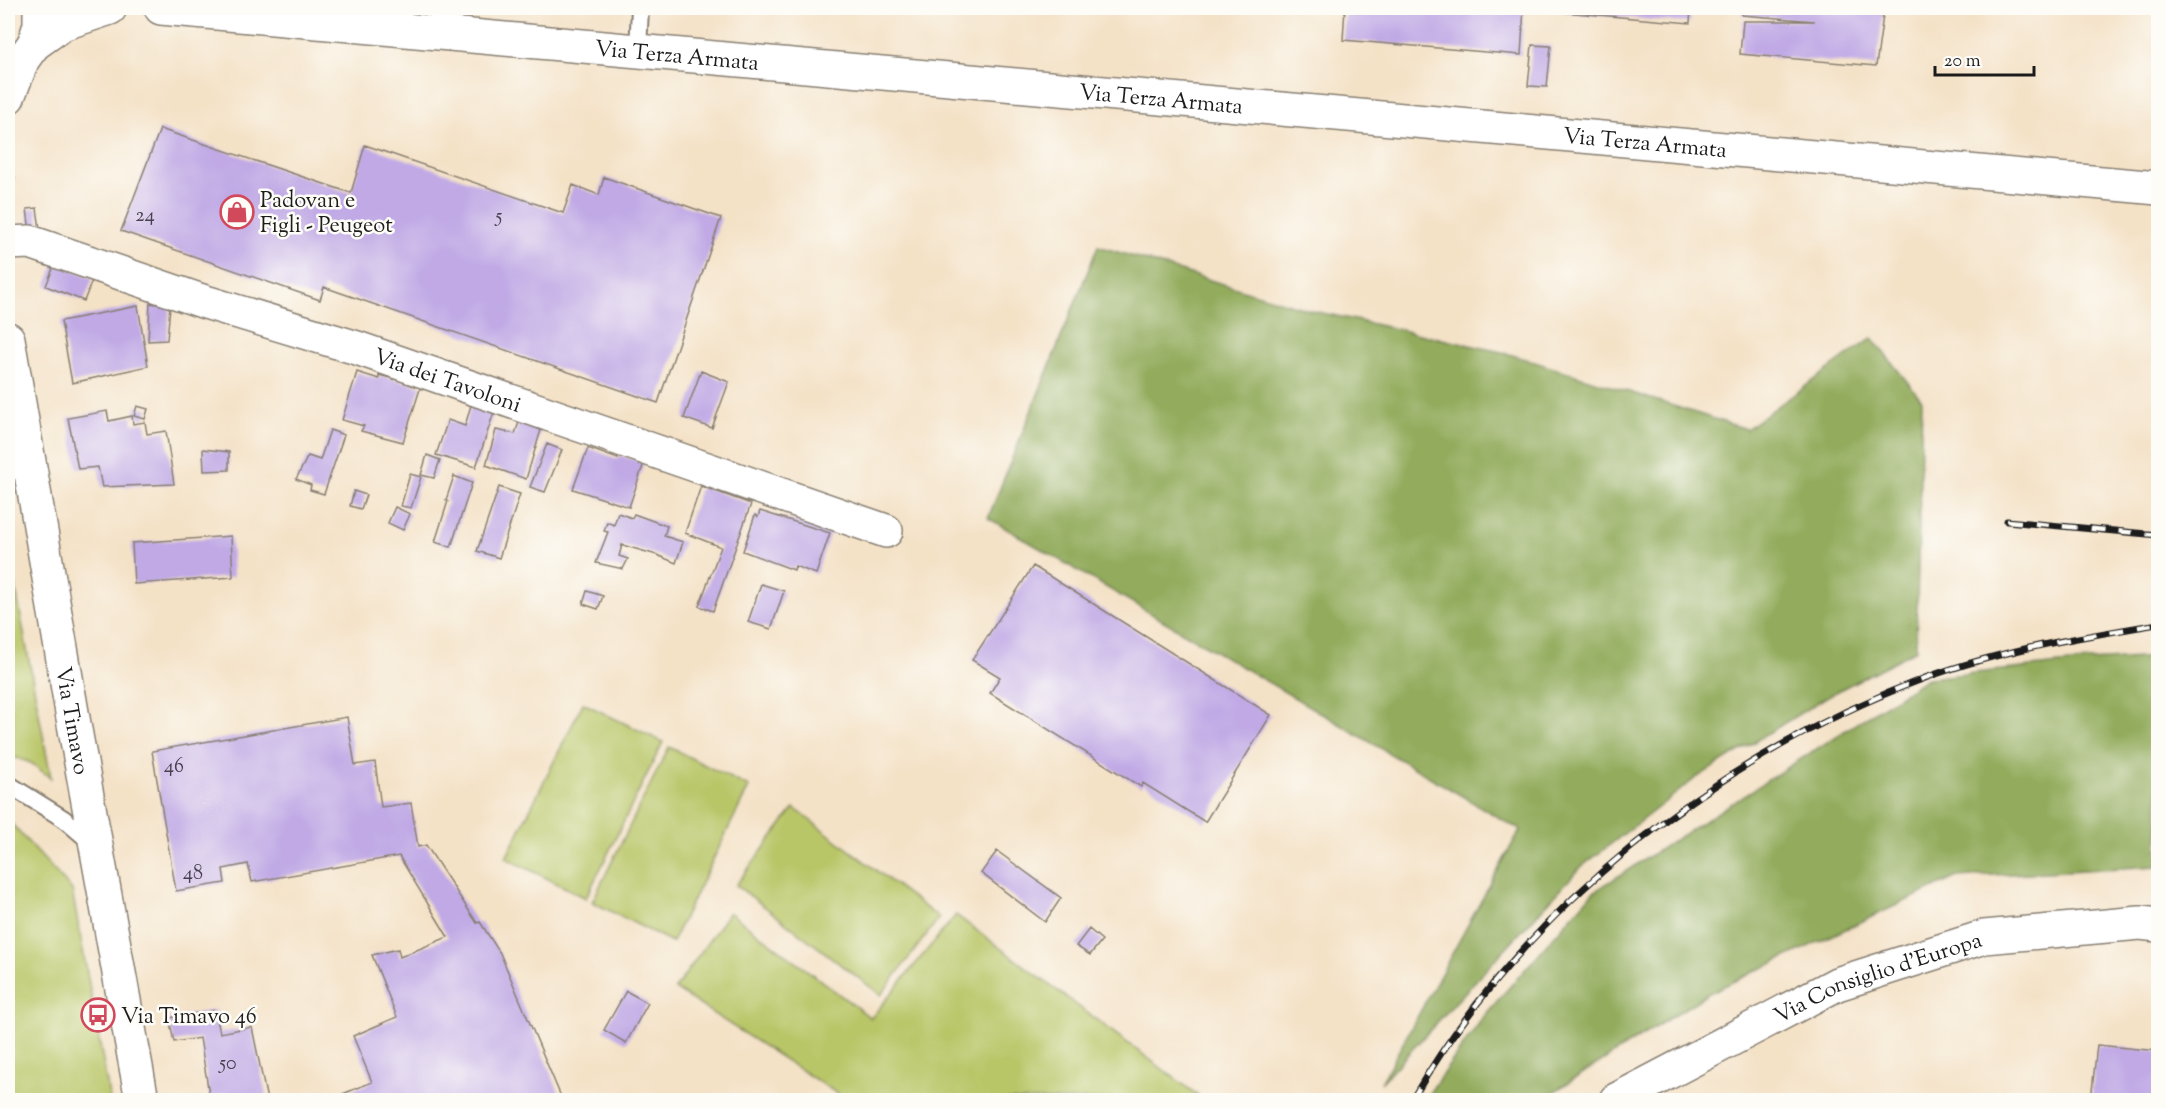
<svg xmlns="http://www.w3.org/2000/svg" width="2166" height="1108" font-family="'Sorts Mill Goudy',serif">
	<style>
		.green { fill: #b9c668; stroke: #6a7142; stroke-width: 1.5 }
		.forest { fill: #92ab5c; stroke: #57643c; stroke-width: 1.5 }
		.building { fill: #c0a9e5 }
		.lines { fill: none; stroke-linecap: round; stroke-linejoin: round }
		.lane-casing { stroke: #887f72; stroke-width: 20 }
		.street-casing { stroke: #887f72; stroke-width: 36 }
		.path { stroke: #887f72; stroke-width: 4; stroke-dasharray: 1.5 4.5; stroke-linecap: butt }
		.lane { stroke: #fff; stroke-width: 16 }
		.street { stroke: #fff; stroke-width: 33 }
		.rail-casing { stroke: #1c1c1c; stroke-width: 7 }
		.rail { stroke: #fdfcf7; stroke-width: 4.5; stroke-dasharray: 14; stroke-linecap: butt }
		.labels { text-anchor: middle; stroke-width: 5; stroke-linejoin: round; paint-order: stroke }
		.number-label { font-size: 20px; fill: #453f4e }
		.street-label { font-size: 22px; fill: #1c1c1c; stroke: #fdfcf7 }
		.poi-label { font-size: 22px; fill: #1c1c1c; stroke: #fdfcf7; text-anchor: start }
	</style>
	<rect width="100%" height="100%" fill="#fdfcf7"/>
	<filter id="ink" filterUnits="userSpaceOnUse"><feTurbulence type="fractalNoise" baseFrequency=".0167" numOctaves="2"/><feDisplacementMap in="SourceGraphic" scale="12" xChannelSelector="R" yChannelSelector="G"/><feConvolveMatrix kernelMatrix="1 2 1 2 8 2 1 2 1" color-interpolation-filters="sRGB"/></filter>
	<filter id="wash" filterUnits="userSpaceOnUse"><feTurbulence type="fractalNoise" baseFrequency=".008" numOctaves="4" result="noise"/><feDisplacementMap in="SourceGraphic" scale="24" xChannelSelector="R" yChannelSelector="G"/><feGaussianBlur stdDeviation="1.35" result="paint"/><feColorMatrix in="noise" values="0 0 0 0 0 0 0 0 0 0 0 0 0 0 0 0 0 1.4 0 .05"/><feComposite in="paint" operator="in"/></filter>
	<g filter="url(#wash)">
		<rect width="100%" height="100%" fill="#f4e2c7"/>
		<path class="green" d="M8,548L51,778L31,763L8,755Z
			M583,703L663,742L586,898L506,858Z
			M669,747L749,787L672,942L592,902Z
			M794,808L939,918L881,995L736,885Z
			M8,820L72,890L110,1100H8Z
			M729,912L871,1018L956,915L1204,1100H847L675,989Z"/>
		<path class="forest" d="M1098,246L1309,310L1506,353L1746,429L1872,338L1922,400L1916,650L1828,696L1696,778L1580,868L1381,1083L1520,830L988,518Z
			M2158,657V866L1957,877L1709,993L1541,1100H1424L1485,1015L1592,893L1927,678L2088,661Z"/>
		<g id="blocks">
			<path class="building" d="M1345,8H1524L1521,55L1343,40Z
				M1563,8H1691L1690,23L1563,12Z
				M1742,8H1884L1876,66L1740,54L1743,21H1815L1742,15Z
				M1532,45L1551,46L1547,87L1528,86Z
				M160,129L351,193L365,145L563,213L573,185L599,195L604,177L721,218L658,403L324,287L320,300L121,231Z
				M37,208L40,229L30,231L27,209Z
				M55,263L93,278L84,301L46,286Z
				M150,303L170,306L167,340L148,341Z
				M138,306L148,366L72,383L61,321Z
				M701,371L729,382L712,428L684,418Z
				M357,372L379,379V375L421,386L403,442L361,431L364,426L342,420Z
				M471,405L494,412L476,467L436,455L448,420L465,426Z
				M137,406L148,409L145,419L134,416Z
				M107,411L109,421L132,416L133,424L145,422L147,434L166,431L174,484L102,487L98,467L78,469L68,418Z
				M519,422L541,430L526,479L486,465L496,430L515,434Z
				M330,430L344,435L324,494L310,490L311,485L296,479L308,456L320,460Z
				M547,444L562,450L545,492L530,487Z
				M588,448L618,459L619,455L644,463L629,507L573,489Z
				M203,449L229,452V470L204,471Z
				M427,455L440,460L434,478L421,475Z
				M410,474L421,477L411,508L401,506Z
				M454,476L472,483L451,547L435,542L448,501L446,500Z
				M701,486L751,504L713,611L699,606L721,547L685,533Z
				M499,487L520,494L499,558L477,551Z
				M354,491L366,495L361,509L350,506Z
				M395,507L410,514L403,530L388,523Z
				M760,511L830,533L816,574L795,566L794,570L743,551L755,515L758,517Z
				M618,513L632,518L634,514L667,526L664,536L683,542L676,563L657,555L622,545L619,556L628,559L623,569L596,563L608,532L604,531L607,522L614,525Z
				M231,536L233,577L134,584L132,543Z
				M1033,566L1271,715L1205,822L1143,783L1141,787L990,693L1000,677L972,660Z
				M761,584L784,591L771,629L748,622Z
				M587,591L603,596L598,609L583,604Z
				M347,717L355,765L375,762L381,807L411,803L418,847L426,845L477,923L480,922L500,953L562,1099L561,1100H328L372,1082L353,1036L397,1017L372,955L398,949L400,957L448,937L399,856L252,882L248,864L223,869L225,883L176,891L152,751Z
				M997,851L1061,898L1045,922L981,873Z
				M1089,929L1102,940L1090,955L1076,946Z
				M626,991L648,1003L626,1043L604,1030Z
				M215,1010L220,1033L252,1027L267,1100H210L200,1038L174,1042L169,1018Z
				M2097,1045L2158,1051V1100H2091Z"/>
		</g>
	</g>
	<g filter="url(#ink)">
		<use href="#blocks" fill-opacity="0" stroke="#887f72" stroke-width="1.5"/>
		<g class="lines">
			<defs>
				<path id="lane" d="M638,50L640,8
					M8,474L27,455
					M8,784L64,819L92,843"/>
				<g id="street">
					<path id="s1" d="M161,8L2158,188"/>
					<path d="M34,44L62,24L110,8"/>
					<path d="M8,97L23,59L34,44L40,25V8"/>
					<path id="s2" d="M8,243L30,242L202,301L357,348L886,531"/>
					<path id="s3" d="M8,339L74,724L142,1100"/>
					<path id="s4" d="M1616,1100L1837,984L1984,937L2140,923L2158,925"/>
				</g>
			</defs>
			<use href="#lane" class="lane-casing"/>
			<use href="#street" class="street-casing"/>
			<path class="path" d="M8,178L19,176"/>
			<use href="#lane" class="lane"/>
			<use href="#street" class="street"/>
			<defs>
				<path id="rail" d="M2007,521L2158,535
					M1412,1100C1524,907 1718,756 1925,678C2001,650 2080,637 2158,624"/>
			</defs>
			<use href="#rail" class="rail-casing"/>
			<use href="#rail" class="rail"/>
		</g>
	</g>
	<defs>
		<symbol id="shop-ring" viewBox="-11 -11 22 22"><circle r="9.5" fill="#fdfcf7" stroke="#d1495b" stroke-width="1.5"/><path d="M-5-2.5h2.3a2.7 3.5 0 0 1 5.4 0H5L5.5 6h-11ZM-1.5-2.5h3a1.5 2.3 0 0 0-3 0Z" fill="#d1495b"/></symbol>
		<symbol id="bus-ring" viewBox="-11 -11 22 22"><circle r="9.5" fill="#fdfcf7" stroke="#d1495b" stroke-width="1.5"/><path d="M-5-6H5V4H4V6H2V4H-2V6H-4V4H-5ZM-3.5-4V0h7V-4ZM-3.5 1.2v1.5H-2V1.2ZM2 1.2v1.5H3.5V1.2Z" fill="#d1495b"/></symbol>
	</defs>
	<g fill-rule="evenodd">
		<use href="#shop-ring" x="218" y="193" width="38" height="38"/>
		<use href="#bus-ring" x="79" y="996" width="38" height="38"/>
	</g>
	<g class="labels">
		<g class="number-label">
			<text x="145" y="221">24</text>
			<text x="499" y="222">5</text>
			<text x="174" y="772">46</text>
			<text x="193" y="879">48</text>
			<text x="228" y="1069">50</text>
		</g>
		<g class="street-label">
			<text dy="8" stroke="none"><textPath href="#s1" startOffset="518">Via Terza Armata</textPath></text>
			<text dy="8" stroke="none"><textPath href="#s1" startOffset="1004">Via Terza Armata</textPath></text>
			<text dy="8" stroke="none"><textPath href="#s1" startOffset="1490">Via Terza Armata</textPath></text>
			<text dy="8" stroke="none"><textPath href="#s2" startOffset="462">Via dei Tavoloni</textPath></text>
			<text dy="8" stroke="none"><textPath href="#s3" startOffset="387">Via Timavo</textPath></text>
			<text dy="8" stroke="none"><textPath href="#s4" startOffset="290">Via Consiglio d'Europa</textPath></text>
		</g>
		<g class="poi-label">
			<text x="260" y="207">Padovan e<tspan x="260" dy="25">Figli - Peugeot</tspan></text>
			<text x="121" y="1023">Via Timavo 46</text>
		</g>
	</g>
	<rect width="2166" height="1108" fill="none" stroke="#fdfcf7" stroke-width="30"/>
	<path d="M1935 66v9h99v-9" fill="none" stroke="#1c1c1c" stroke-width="3"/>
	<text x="1944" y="66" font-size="18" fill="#1c1c1c" stroke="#fdfcf7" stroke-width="4.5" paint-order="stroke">20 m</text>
</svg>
